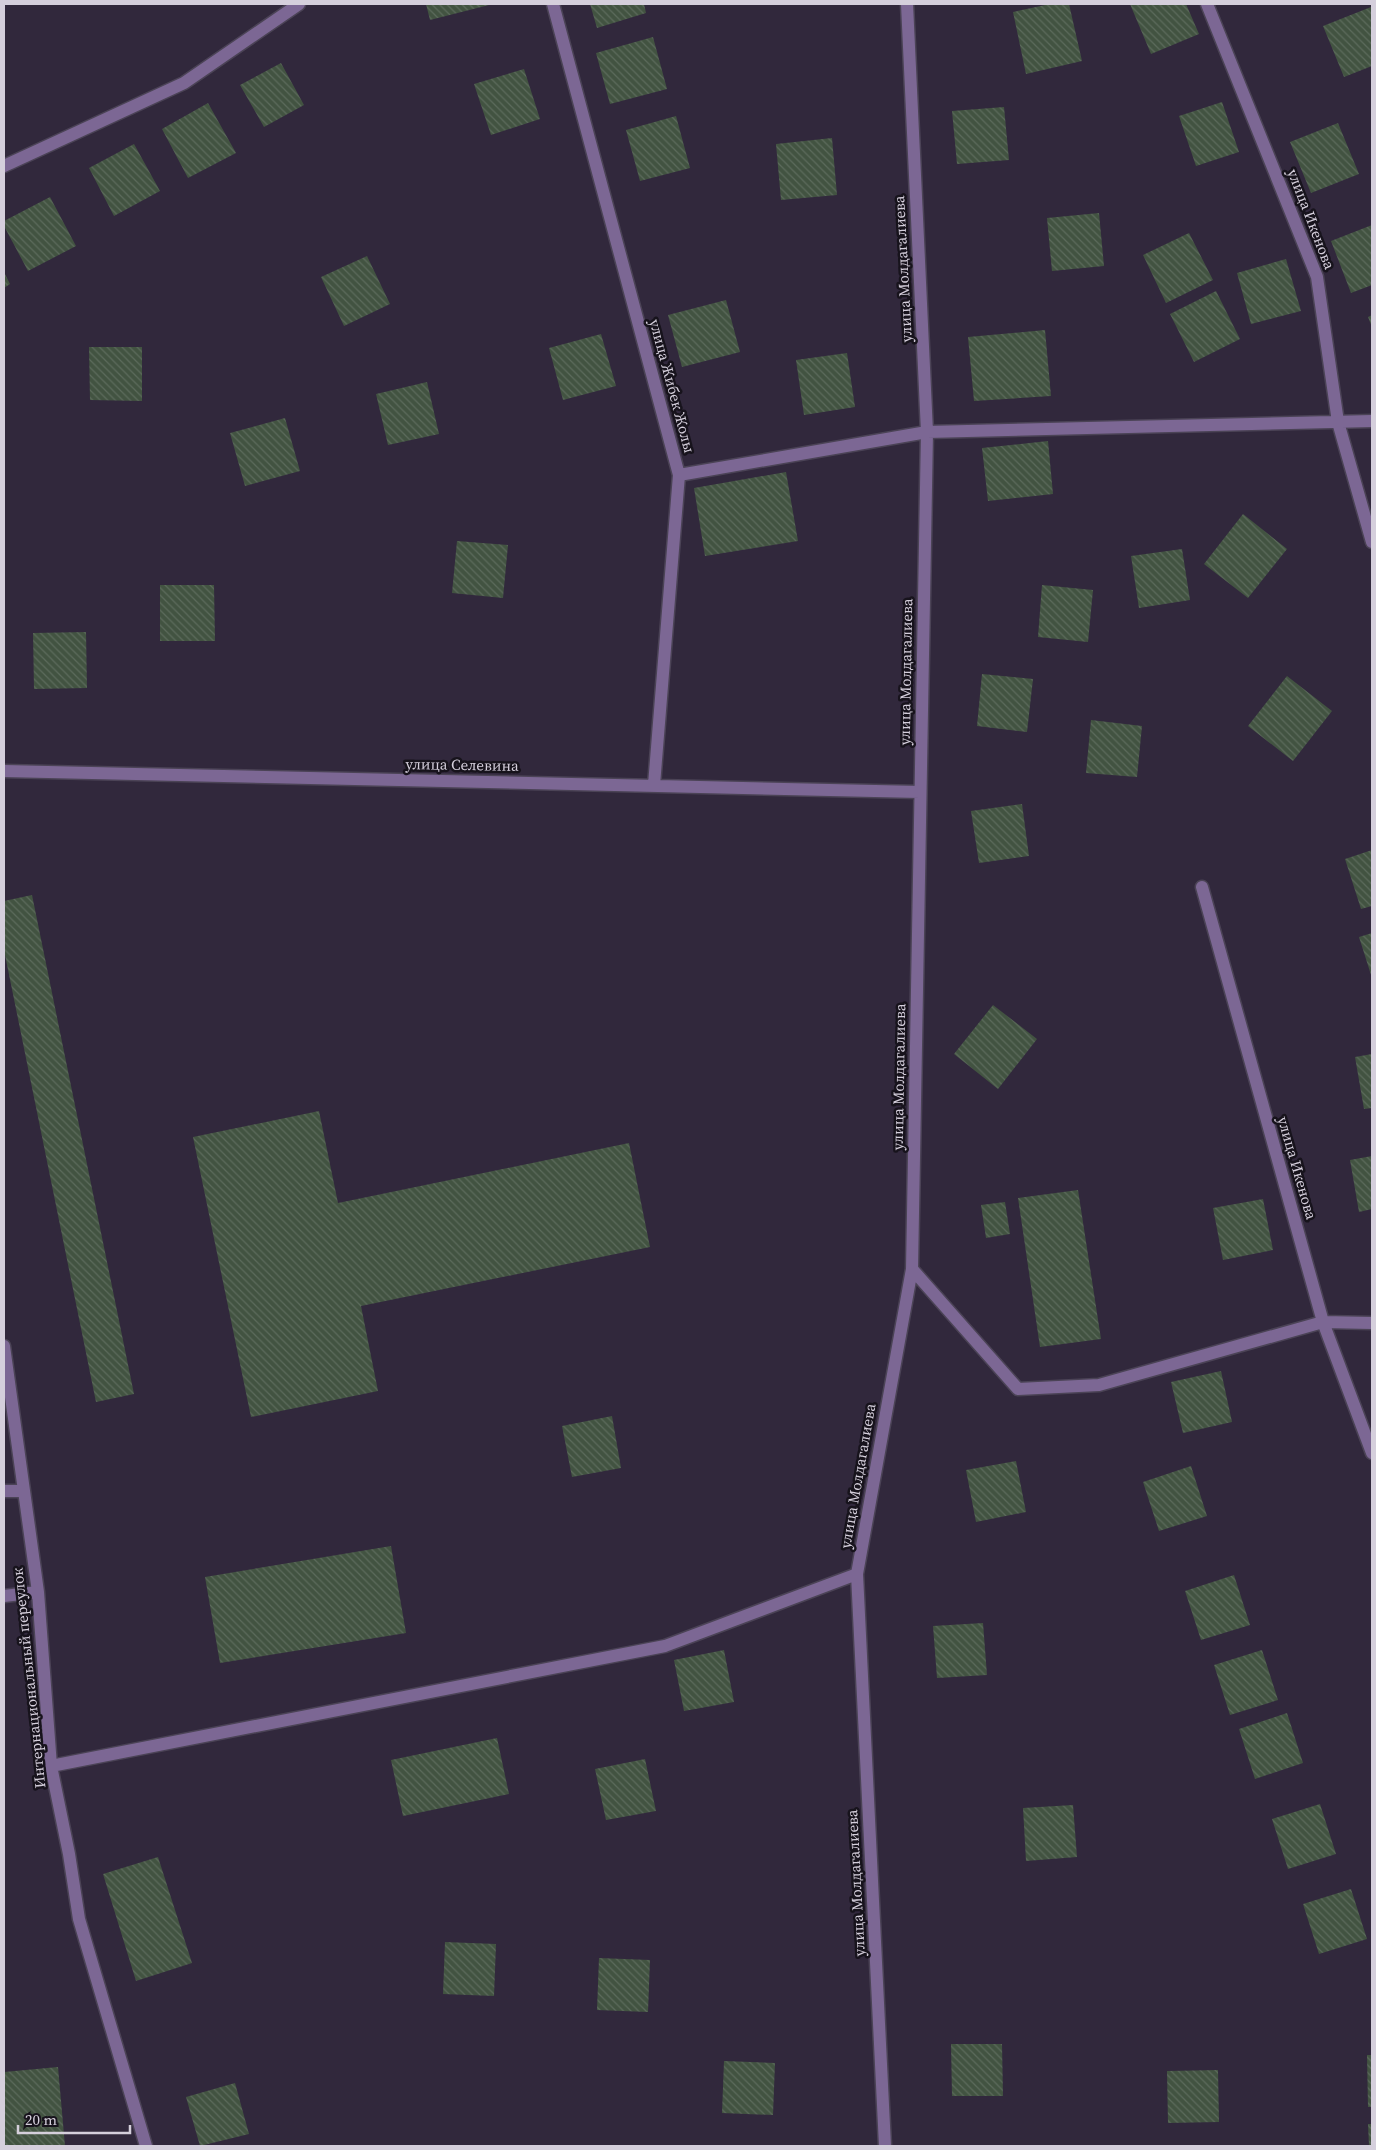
<svg xmlns="http://www.w3.org/2000/svg" width="1376" height="2150" font-family="'Source Serif 4',serif">
	<style>
		.building { fill: url(#building-back-hatch) }
		.lines { fill: none; stroke-linecap: round; stroke-linejoin: round }
		.minor-casing { stroke: #4b4356; stroke-width: 15 }
		.minor { stroke: #7c6794; stroke-width: 12 }
		.labels { text-anchor: middle; stroke-width: 5; stroke-linejoin: round; paint-order: stroke }
		.street-label { font-size: 15px; fill: #d5cfdc; stroke: #17131c }
	</style>
	<defs>
		<pattern id="building-back-hatch" width="6" height="6" patternUnits="userSpaceOnUse" patternTransform="scale(1.25)"><rect width="6" height="6" fill="#425341"/><path d="M-1 5l2 2M0 0l6 6M5-1l2 2" fill="none" stroke="#5c6b5c"/></pattern>
	</defs>
	<rect width="100%" height="100%" fill="#31283c"/>
	<path class="building" d="M426,4H493L430,20Z
		M590,4H644L646,13L597,28Z
		M1050,4H1069L1082,61L1026,74L1013,12Z
		M1130,4H1186L1199,34L1151,54Z
		M1371,7L1372,66L1344,77L1323,26Z
		M653,37L667,89L610,104L596,53Z
		M281,63L304,105L264,127L240,85Z
		M524,69L540,119L491,135L474,84Z
		M1222,102L1239,152L1196,166L1179,116Z
		M208,103L236,153L188,178L162,129Z
		M1004,107L1009,160L957,164L952,111Z
		M676,116L690,168L640,181L626,130Z
		M1338,123L1359,174L1311,193L1290,142Z
		M832,138L837,195L781,200L776,144Z
		M134,144L160,191L114,216L89,168Z
		M50,197L76,246L28,271L4,226V221Z
		M1099,213L1104,266L1052,271L1047,218Z
		M1372,225V285L1351,293L1331,241Z
		M1189,233L1213,280L1166,303L1143,255Z
		M367,256L390,304L344,326L321,277Z
		M1286,259L1301,311L1251,324L1237,273Z
		M4,272L10,284L4,288Z
		M1216,291L1240,339L1194,362L1170,314Z
		M726,300L740,352L682,367L668,315Z
		M1372,315V327L1368,317Z
		M1045,330L1051,396L974,401L968,337Z
		M601,334L616,386L563,400L549,348Z
		M89,347H142V401L90,400Z
		M847,353L855,407L804,415L796,360Z
		M427,382L439,434L388,445L376,394Z
		M285,418L300,471L245,486L230,433Z
		M1048,441L1053,494L988,501L982,448Z
		M786,472L798,541L705,556L694,488Z
		M1243,514L1287,549L1248,598L1204,564Z
		M457,541L508,545L503,598L452,593Z
		M1182,549L1190,600L1139,608L1131,556Z
		M160,585H214L215,641H160Z
		M1042,585L1093,590L1088,642L1038,637Z
		M86,632L87,688L34,689L33,633Z
		M982,674L1033,679L1027,732L977,726Z
		M1287,676L1332,711L1293,761L1248,726Z
		M1091,720L1142,726L1137,777L1086,773Z
		M1022,804L1029,856L979,863L971,811Z
		M1372,850V906L1361,909L1345,859Z
		M32,895L134,1394L96,1402L4,950V901Z
		M1372,933V978L1359,937Z
		M993,1005L1037,1039L998,1089L954,1054Z
		M1372,1054V1108L1364,1109L1355,1057Z
		M319,1111L338,1203L629,1143L650,1247L361,1306L378,1391L251,1417L193,1137Z
		M1372,1156V1209L1359,1212L1350,1160Z
		M1078,1190L1101,1339L1040,1347L1018,1198Z
		M1263,1199L1273,1250L1223,1260L1213,1208Z
		M1005,1202L1010,1234L986,1238L981,1205Z
		M1221,1371L1232,1422L1183,1433L1171,1382Z
		M612,1416L621,1468L572,1477L562,1426Z
		M1016,1461L1026,1512L976,1522L966,1470Z
		M1191,1466L1207,1516L1159,1531L1143,1482Z
		M391,1546L406,1633L220,1663L205,1577Z
		M1234,1575L1250,1625L1201,1640L1185,1591Z
		M983,1623L987,1675L937,1678L933,1626Z
		M724,1650L734,1702L684,1711L674,1660Z
		M1262,1650L1278,1700L1230,1715L1214,1665Z
		M1287,1713L1303,1763L1255,1779L1239,1729Z
		M497,1738L509,1794L403,1816L391,1760Z
		M645,1759L656,1811L606,1820L595,1769Z
		M1320,1804L1336,1854L1288,1869L1272,1819Z
		M1073,1805L1077,1857L1026,1861L1023,1808Z
		M158,1857L192,1963L136,1981L103,1874Z
		M1351,1889L1367,1939L1319,1954L1303,1904Z
		M445,1942L496,1944L494,1996L443,1994Z
		M599,1958L650,1960L648,2012L597,2010Z
		M951,2044H1002L1003,2096H952Z
		M1367,2055H1372V2107H1368Z
		M724,2061L775,2063L773,2115L722,2113Z
		M58,2067L65,2146H4V2072Z
		M1218,2070L1219,2122L1168,2123L1167,2071Z
		M235,2083L249,2134L200,2146L186,2097Z
		M1368,2124H1372V2146H1369Z"/>
	<g class="lines">
		<defs>
			<path id="minor" d="M553,4L679,475L654,785
				M1207,4L1317,277L1338,422L1372,542
				M4,166L184,83L299,4
				M679,475L927,432L1372,421
				M4,771L920,792
				M1202,887L1323,1322L1372,1453
				M912,1269L1018,1389L1099,1385L1323,1322L1372,1323
				M4,1346L38,1592L51,1766L69,1854L79,1919L146,2146
				M4,1491H24
				M4,1596L38,1592
				M51,1766L665,1646L857,1574
				M885,2146L857,1574L912,1269L927,432L907,4"/>
		</defs>
		<use href="#minor" class="minor-casing"/>
		<use href="#minor" class="minor"/>
	</g>
	<g class="labels">
		<g class="street-label">
			<text transform="translate(1311 219) rotate(69)" y="5">улица Икенова</text>
			<text transform="translate(903 269) rotate(-93)" y="5">улица Молдагалиева</text>
			<text transform="translate(672 386) rotate(75)" y="5">улица Жибек Жолы</text>
			<text transform="translate(906 672) rotate(-89)" y="5">улица Молдагалиева</text>
			<text transform="translate(462 765) rotate(1)" y="5">улица Селевина</text>
			<text transform="translate(899 1077) rotate(-89)" y="5">улица Молдагалиева</text>
			<text transform="translate(1297 1168) rotate(74)" y="5">улица Икенова</text>
			<text transform="translate(858 1476) rotate(-80)" y="5">улица Молдагалиева</text>
			<text transform="translate(29 1678) rotate(-96)" y="5">Интернациональный переулок</text>
			<text transform="translate(856 1883) rotate(-93)" y="5">улица Молдагалиева</text>
		</g>
	</g>
	<rect width="1376" height="2150" fill="none" stroke="#d5cfdc" stroke-width="10"/>
	<path d="M18 2125v8h112v-8" fill="none" stroke="#d5cfdc" stroke-width="2.5"/>
	<text x="25" y="2125" font-size="15" fill="#d5cfdc" stroke="#17131c" stroke-width="4" paint-order="stroke">20 m</text>
</svg>
